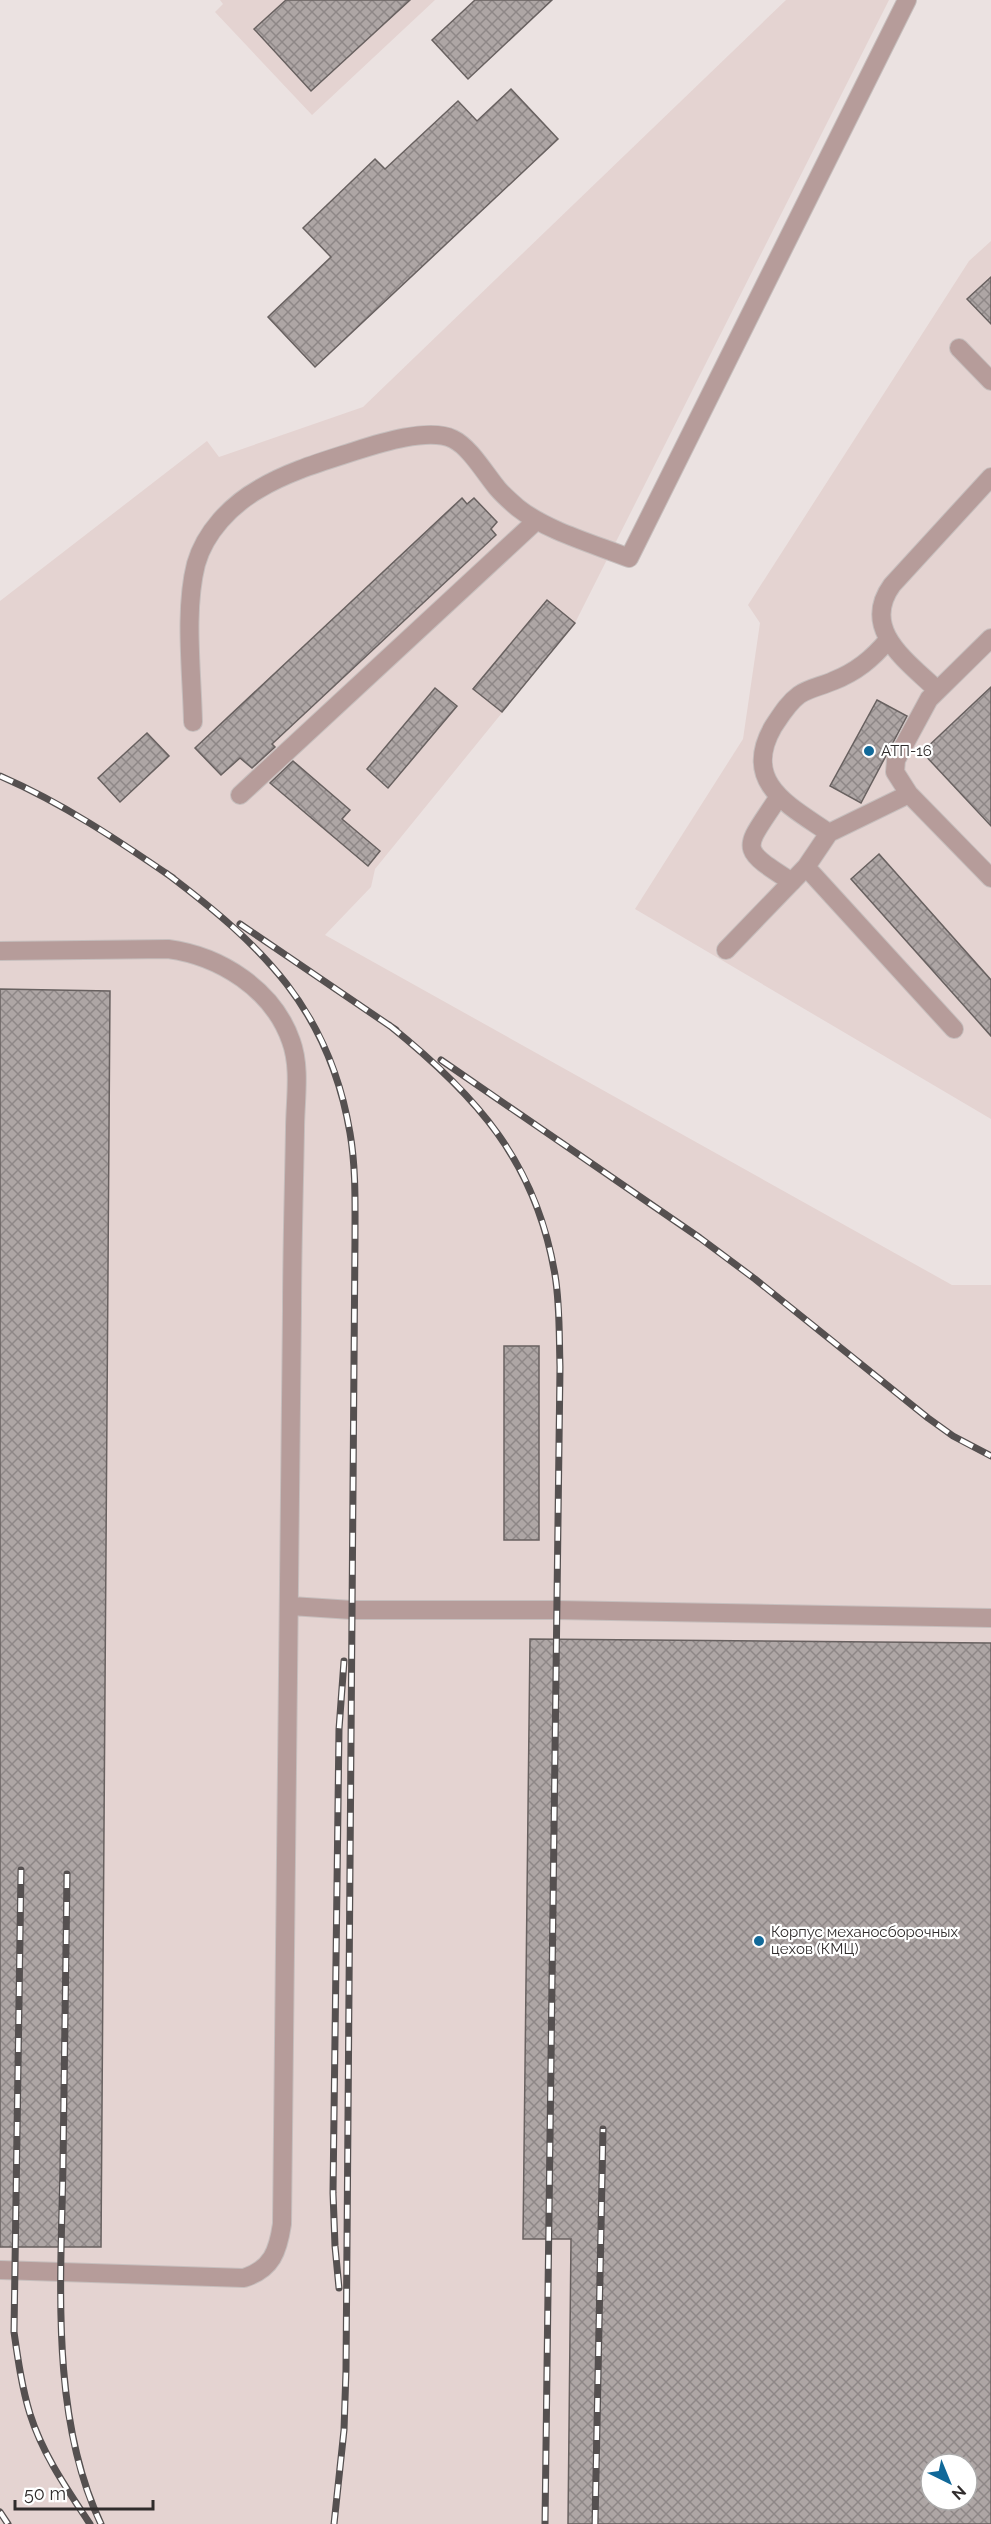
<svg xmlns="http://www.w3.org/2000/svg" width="991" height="2524" font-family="Raleway,sans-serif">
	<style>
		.built { fill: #e4d3d1; fill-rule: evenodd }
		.building { fill: url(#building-cross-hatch); stroke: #686160; stroke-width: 1.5; fill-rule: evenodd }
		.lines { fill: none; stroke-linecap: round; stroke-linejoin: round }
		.minor-casing { stroke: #c6bebd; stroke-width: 20 }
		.minor { stroke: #b69c9a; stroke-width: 18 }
		.rail-casing { stroke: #555050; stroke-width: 7 }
		.rail { stroke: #fff; stroke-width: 4.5; stroke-dasharray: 14; stroke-linecap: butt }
		.poi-dot { fill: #116999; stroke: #fff; stroke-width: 2 }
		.labels { text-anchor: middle; stroke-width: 4.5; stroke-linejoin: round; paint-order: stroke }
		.poi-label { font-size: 15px; fill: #302c2c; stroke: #fff; text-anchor: start }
	</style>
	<defs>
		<pattern id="building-cross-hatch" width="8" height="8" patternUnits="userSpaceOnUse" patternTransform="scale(1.5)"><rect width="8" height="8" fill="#aea6a5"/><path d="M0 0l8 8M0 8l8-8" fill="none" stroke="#8e8787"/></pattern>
	</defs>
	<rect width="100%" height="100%" fill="#ebe2e1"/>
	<path class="built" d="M220,0H435L312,115L215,12L223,4Z
		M786,0H889L575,623L375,869L371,887L325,935L952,1285H991V2524H0V601L207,441L219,457L363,407ZM931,2464H967V2500H931Z
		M991,241V1119L635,909L743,739L760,623L748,605L969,261Z"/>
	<path class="building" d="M286,0H410L311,91L254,29Z
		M475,0H552L468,79L432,40Z
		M511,89L558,139L315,367L268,317L331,257L303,228L375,159L385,169L458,101L477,121Z
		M991,277V324L967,299Z
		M462,498L467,504L474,498L497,522L491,529L496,535L272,744L275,747L252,768L240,758L221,775L195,748Z
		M547,600L575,623L502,712L473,689Z
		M991,687V826L922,752Z
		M435,688L457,706L388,788L367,769Z
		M877,700L907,716L861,803L830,786Z
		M147,733L169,756L120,802L98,778Z
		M293,761L350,810L342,819L380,851L368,866L270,783Z
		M879,854L991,980V1036L851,879Z
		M0,989L110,991L101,2247H0Z
		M504,1346H539V1540H504Z
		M530,1639L991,1643V2524H568L571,2239H523ZM931,2464H967V2500H931Z"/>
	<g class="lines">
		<defs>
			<path id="minor" d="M959,348L991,381
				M991,638L929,699L896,760L895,772L909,794L991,878
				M936,689C907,661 860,629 892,585L991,477
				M193,722C192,673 184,611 196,564C205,532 231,505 259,489C287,472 321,462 352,452C377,444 428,427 453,439C470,447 486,475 498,489C504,496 511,502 518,508C547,531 594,544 629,558L907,0
				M909,794L829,833L806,867L954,1029
				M240,795L536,521
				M778,798C744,850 737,847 792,882
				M829,833C790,806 741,783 773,727C781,715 788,703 799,695C809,688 822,686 833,681C856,672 872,659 888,640
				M726,950L806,867
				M0,951L168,949C220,956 273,989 291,1041C301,1068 295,1101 295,1129C294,1189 292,1250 292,1311C291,1615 287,1919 282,2224C278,2251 272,2269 244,2278L0,2270
				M291,1606L352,1610H556L991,1618"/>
		</defs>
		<use href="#minor" class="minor-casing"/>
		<use href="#minor" class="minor"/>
		<defs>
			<path id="rail" d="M0,776C64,804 116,839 173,878
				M166,873C263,946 329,1009 350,1133C356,1168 355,1203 355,1238L346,2370L344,2430L334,2524
				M240,924L396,1030
				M389,1025C476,1095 536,1161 555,1275C560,1305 559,1336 560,1367L545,2524
				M441,1060L700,1238L755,1279L928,1418L953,1436L991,1456
				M21,1870L14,2332C18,2360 22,2388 30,2414C43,2455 67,2489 90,2524
				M67,1874C66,1971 64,2068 63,2165C61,2281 50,2417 101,2524
				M339,2288L335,2246L333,2193L339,1729L344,1661
				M0,2512L8,2524
				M595,2524L603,2129"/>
		</defs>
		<use href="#rail" class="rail-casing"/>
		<use href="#rail" class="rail"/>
	</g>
	<g class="poi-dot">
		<circle cx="869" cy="751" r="6"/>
		<circle cx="759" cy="1941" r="6"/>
	</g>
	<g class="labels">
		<g class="poi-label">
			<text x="881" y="756">АТП-16</text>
			<text x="771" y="1937">Корпус механосборочных<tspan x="771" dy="17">цехов (КМЦ)</tspan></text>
		</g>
	</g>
	<g transform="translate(949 2482) rotate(137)"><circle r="28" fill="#ffffff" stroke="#acabab" stroke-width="1.5"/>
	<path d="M0-4.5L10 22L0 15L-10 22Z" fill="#116999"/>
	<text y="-9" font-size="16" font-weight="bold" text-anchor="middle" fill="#302c2c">N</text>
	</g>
	<path d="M15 2500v9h138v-9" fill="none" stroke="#302c2c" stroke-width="3"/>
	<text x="24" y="2500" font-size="18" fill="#302c2c" stroke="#ffffff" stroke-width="4.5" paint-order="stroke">50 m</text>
</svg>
